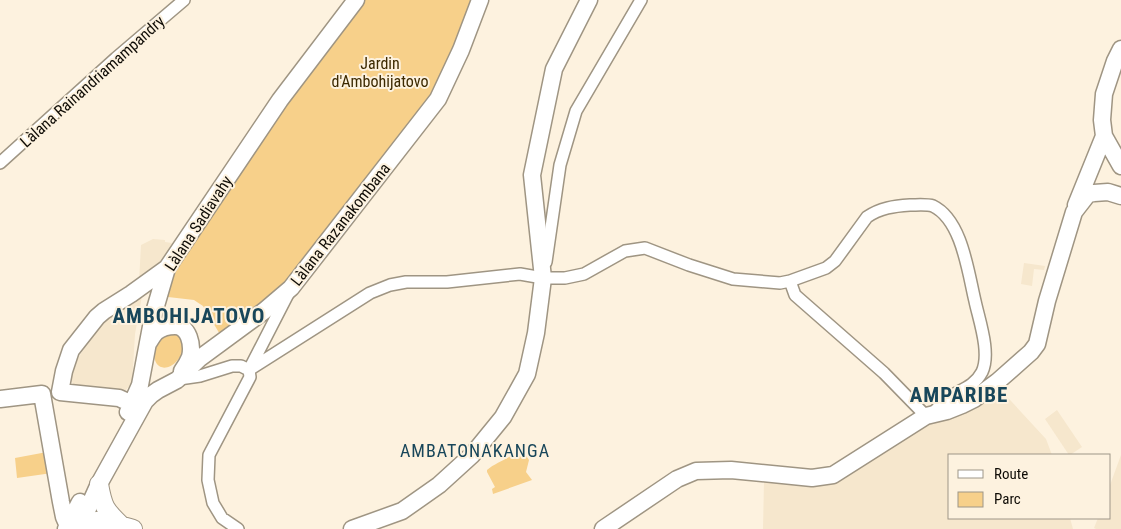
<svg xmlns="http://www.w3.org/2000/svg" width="1121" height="529" font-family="'Roboto Condensed',sans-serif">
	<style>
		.built { fill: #f6e7cd }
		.green { fill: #f7d08a }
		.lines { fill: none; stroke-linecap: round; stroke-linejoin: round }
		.street-casing { stroke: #9f9583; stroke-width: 14 }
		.secondary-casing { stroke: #9f9583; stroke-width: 19 }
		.primary-casing { stroke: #9f9583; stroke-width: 20 }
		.street { stroke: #fff; stroke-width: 11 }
		.secondary { stroke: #fff; stroke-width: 16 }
		.primary { stroke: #fff; stroke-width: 18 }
		.labels { text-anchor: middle; stroke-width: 4; stroke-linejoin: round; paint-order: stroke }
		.park-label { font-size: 16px; fill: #3c2900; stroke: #fdf2df }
		.street-label { font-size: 16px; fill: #0f0c06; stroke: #fdf2df }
		.neighbourhood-label { font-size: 18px; letter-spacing: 1px; fill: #18465a; stroke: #fdf2df }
		.district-label { font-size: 21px; font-weight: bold; letter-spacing: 1px; fill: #18465a; stroke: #fdf2df }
	</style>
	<rect width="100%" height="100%" fill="#fdf2df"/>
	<path class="built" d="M153,239L165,240V242L172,243L165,257L152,272L139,282L141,245Z
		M1024,263L1045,266L1044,270L1034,269L1032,286L1021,284Z
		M142,296L135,334L132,383L126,390L75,386L69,378L73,367L90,338L111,315Z
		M999,388L1046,439L1052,455H950V518H1070L1073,529H763L764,481L846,475L928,424L957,413Z
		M1057,410L1082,447L1070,455H1069L1045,419Z
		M1121,455V529H1096L1094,528L1098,518H1110V485Z"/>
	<path class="green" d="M356,0H480L438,99L291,288L221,336L203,306L194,300L168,297L167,268Z
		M175,331C178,334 181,336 182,340C189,364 151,384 154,348C155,334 163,334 175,331Z
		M521,448L529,460L526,472L532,480L493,494L492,489L495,487L487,472V470C497,461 512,458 521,448Z
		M47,452L52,473L17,478L15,458Z"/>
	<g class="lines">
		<defs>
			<path id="street" d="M0,163L116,58L184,0
				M546,262L560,165L576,111L641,0
				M790,281L795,295L884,373L926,416
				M250,368L288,294
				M249,370L370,293L390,285L406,282H447L520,274L543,278H565L584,274L625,251L645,248L689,265L733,279L780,283L790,281L826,268L835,261L867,217C880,208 894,206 910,205C917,205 927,204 933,206C962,220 968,272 975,301C979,320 991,353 982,372C974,387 962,389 949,397C943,401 938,408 933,413
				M179,379L200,376L232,366H241L249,370
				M238,529L222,518L213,503L208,480L209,455L250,377L249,370"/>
			<path id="secondary" d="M1104,136L1121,166
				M1076,205L1104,136L1102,120L1104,94L1115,61L1121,49
				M149,342C151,339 153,335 156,332C161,328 168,326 175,326C189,326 193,345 190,357C188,362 185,367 182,371
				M0,399L42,394L61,502L64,517L68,526
				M132,404L119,398L60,392L64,371L71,350L97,317L104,311L131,294L167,268
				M128,412L140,385L153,316L167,268L280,100L356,0
				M81,524L99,484L145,401L151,395L158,390L177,380L200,358L264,311L291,288L438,99L461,50L480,0
				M66,529L80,502
				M352,529L402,511L439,485L472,455L503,417L527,374L536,333L543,278L532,175L554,69L589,0
				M603,529L677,479L696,471L731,470L812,478L833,475L926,416L947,411L962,405L974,399L997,382L1031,352L1037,344L1047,301L1074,212L1088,194L1094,193L1108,192L1121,196"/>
			<path id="primary" d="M99,484C103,507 105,510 122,526
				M78,529L81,524C99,517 115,524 133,529"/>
		</defs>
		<use href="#street" class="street-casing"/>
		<use href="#secondary" class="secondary-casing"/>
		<use href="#primary" class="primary-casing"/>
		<use href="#street" class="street"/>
		<use href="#secondary" class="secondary"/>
		<use href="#primary" class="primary"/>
	</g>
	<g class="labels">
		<g class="park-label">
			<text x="380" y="69">Jardin<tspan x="380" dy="18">d'Ambohijatovo</tspan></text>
		</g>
		<g class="street-label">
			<text transform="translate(92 81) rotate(-42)" y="6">Làlana Rainandriamampandry</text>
			<text transform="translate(198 223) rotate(-57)" y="6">Làlana Sadiavahy</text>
			<text transform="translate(340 224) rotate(-52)" y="6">Làlana Razanakombana</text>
		</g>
		<g class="neighbourhood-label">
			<text x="475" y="457">AMBATONAKANGA</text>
		</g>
		<g class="district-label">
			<text x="189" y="323">AMBOHIJATOVO</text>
			<text x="959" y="402">AMPARIBE</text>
		</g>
	</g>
	<rect x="948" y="454" width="162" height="65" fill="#fdf2df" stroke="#9e9688"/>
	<rect x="958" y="470" width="25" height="8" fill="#ffffff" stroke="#9e9688"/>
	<text x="994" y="479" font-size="15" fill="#0f0c06">Route</text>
	<rect x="958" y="492" width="25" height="15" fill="#f7d08a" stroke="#9e9688"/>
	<text x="994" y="504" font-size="15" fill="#0f0c06">Parc</text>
</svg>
